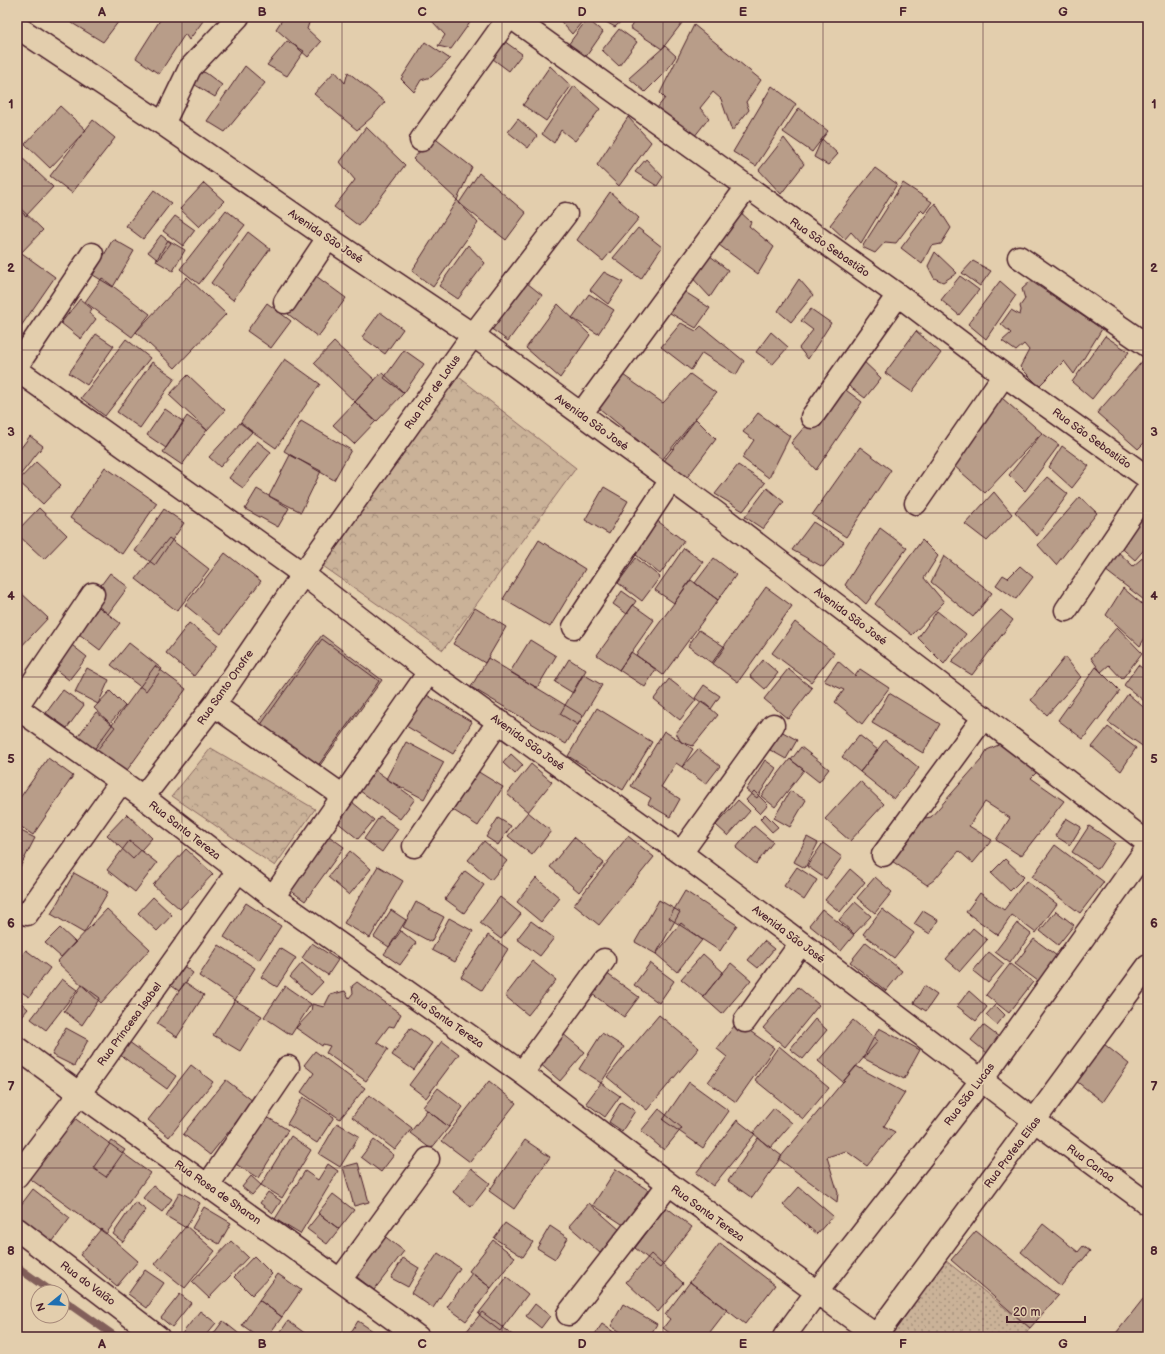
<svg xmlns="http://www.w3.org/2000/svg" width="1165" height="1354" font-family="'Balsamiq Sans',sans-serif">
	<style>
		.grass { fill: url(#grass-dots); stroke: #8a6862 }
		.park { fill: url(#park-crowns); stroke: #8a6862 }
		.lines { fill: none; stroke-linecap: round; stroke-linejoin: round }
		.stream { stroke: #825f5a; stroke-width: 8 }
		.building { fill: #b89d89; stroke: #4a1f2b }
		.minor-casing { stroke: #4a1f2b; stroke-width: 25 }
		.minor { stroke: #e3cead; stroke-width: 22 }
		.grid { fill: none; stroke: #4a1f2b; stroke-width: 1; stroke-opacity: 0.55 }
		.labels { text-anchor: middle; stroke-width: 3.5; stroke-linejoin: round; paint-order: stroke }
		.street-label { font-size: 11px; fill: #4a1f2b; stroke: #e3cead }
		.neatline { fill: none; stroke: #4a1f2b; stroke-width: 1.5 }
		.grid-label { font-size: 13px; text-anchor: middle; font-weight: bold; fill: #4a1f2b }
	</style>
	<defs>
		<pattern id="grass-dots" width="8" height="8" patternUnits="userSpaceOnUse"><rect width="8" height="8" fill="#cab298"/><path d="M2 2h.1M6 6h.1" fill="none" stroke="#a6907c" stroke-width="1.8" stroke-linecap="round"/></pattern>
		<pattern id="park-crowns" width="20" height="18" patternUnits="userSpaceOnUse"><rect width="20" height="18" fill="#cab298"/><path d="M2 6a3 3 0 1 1 6 0M12 15a3 3 0 1 1 6 0" fill="none" stroke="#a6907c"/></pattern>
	</defs>
	<rect width="100%" height="100%" fill="#e3cead"/>
	<filter id="ink" filterUnits="userSpaceOnUse"><feTurbulence type="fractalNoise" baseFrequency=".025" numOctaves="2"/><feDisplacementMap in="SourceGraphic" scale="8" xChannelSelector="R" yChannelSelector="G"/><feConvolveMatrix kernelMatrix="1 2 1 2 8 2 1 2 1" color-interpolation-filters="sRGB"/></filter>
	<g filter="url(#ink)">
		<path class="grass" d="M945,1260L1030,1328L1024,1337H895L885,1331Z"/>
		<path class="park" d="M455,374L576,468L443,650L313,559Z
			M211,748L315,809L275,866L172,796Z"/>
		<g class="lines">
			<path class="stream" d="M17,1267L52,1292
				M62,1299L116,1337"/>
		</g>
		<path class="building" d="M62,17H122L103,42Z
			M162,17H197L203,21L189,40L185,34L159,74L136,58Z
			M284,17H311L307,29L321,42L308,57L276,29Z
			M335,17H348L345,21Z
			M434,17H474L451,49L438,46L445,35L432,21Z
			M557,17H586L572,34Z
			M600,17H626L615,27L599,18Z
			M637,17H675L682,23L662,49L630,28Z
			M587,19L603,32L585,58L568,45Z
			M694,25L761,80L746,102L749,110L732,131L721,99L713,92L700,108L709,118L694,137L657,108L665,98L660,93Z
			M619,29L637,42L619,66L602,50Z
			M287,41L304,51L287,76L267,65Z
			M504,41L522,54L509,71L493,59Z
			M425,42L450,59L431,77L421,80L414,92L401,79Z
			M665,46L676,56L667,70L645,92L629,78Z
			M245,66L265,83L225,132L207,121Z
			M550,66L571,86L546,121L523,105Z
			M190,68L206,73L222,85L215,97L192,83Z
			M335,71L345,83L348,72L385,102L372,117L357,130L314,94Z
			M574,86L600,109L575,141L561,130L554,143L542,134Z
			M772,86L796,104L756,166L733,152Z
			M60,106L86,130L50,168L25,144Z
			M799,108L828,131L812,152L783,132Z
			M628,117L651,142L619,186L597,165Z
			M518,119L537,136L528,148L508,132Z
			M93,120L115,138L72,193L50,176Z
			M366,127L405,165L359,226L334,207L355,180L340,162Z
			M433,137L472,167L457,200L413,159Z
			M784,138L804,164L781,194L759,170Z
			M822,139L838,154L828,165L814,157Z
			M20,156L53,187L26,216L17,208V159Z
			M646,159L663,177L657,186L635,172Z
			M875,168L897,184L861,243L851,232L845,239L830,225Z
			M479,173L526,213L506,240L459,203Z
			M204,183L224,201L199,227L180,209Z
			M903,183L932,202L924,213L921,210L896,243L885,242L875,253L862,247Z
			M154,190L171,203L143,239L126,226Z
			M610,192L639,218L603,261L577,240Z
			M457,200L478,223L433,287L412,271Z
			M935,203L951,228L941,244L931,246L922,264L901,248Z
			M17,205L43,230L17,257Z
			M736,208L751,222L749,226L774,247L758,274L715,242Z
			M226,210L245,225L199,284L180,269Z
			M175,216L195,230L183,246L163,231Z
			M638,228L662,247L641,279L613,258Z
			M248,232L270,249L233,300L211,283Z
			M161,235L171,243L158,260L148,252Z
			M113,239L134,251L113,287L93,275Z
			M168,240L185,250L173,271L156,261Z
			M468,245L485,263L458,299L439,286Z
			M19,251L55,277L17,332V254Z
			M704,251L728,270L710,297L688,273Z
			M935,252L957,273L943,282L934,278L928,266Z
			M973,261L991,271L980,286L962,273Z
			M604,272L623,282L608,304L590,290Z
			M316,276L346,298L318,337L288,314Z
			M960,276L979,290L959,315L941,300Z
			M187,277L226,314L175,368L136,332Z
			M102,278L150,314L132,337L85,302Z
			M522,279L542,295L508,341L482,322Z
			M799,279L813,295L791,322L778,311Z
			M1000,281L1016,295L986,339L968,324Z
			M1031,281L1102,329L1074,374L1064,361L1039,386L1020,367L1029,350L1024,344L1016,351L1002,341L1011,333L1001,324L1011,310L1020,315L1021,310L1020,306L1025,299L1022,289Z
			M682,290L710,308L696,328L670,313Z
			M589,294L614,310L598,334L572,318Z
			M80,299L92,309L89,313L96,319L81,339L61,323Z
			M267,303L291,321L271,348L247,331Z
			M558,304L590,335L560,378L526,348Z
			M811,309L831,323L808,359L799,348L813,330L801,321Z
			M380,312L403,329L385,354L362,337Z
			M681,323L696,331L701,326L744,361L736,375L702,353L691,370L661,347Z
			M916,331L941,353L912,392L885,373Z
			M771,332L788,347L773,364L756,352Z
			M96,334L114,346L87,385L69,373Z
			M1105,336L1129,352L1092,399L1072,382Z
			M126,339L150,358L105,416L81,398Z
			M334,342L375,380L355,402L314,363Z
			M404,350L424,364L404,393L384,378Z
			M859,357L881,378L865,398L842,381Z
			M1146,357L1148,358V439L1138,449L1097,413Z
			M285,359L320,384L276,448L240,423Z
			M152,362L175,378L140,428L117,412Z
			M382,372L404,393L376,422L355,402Z
			M690,374L716,393L662,460L594,404L623,375L663,403Z
			M188,375L225,410L207,430L169,395Z
			M839,385L862,402L816,470L791,443Z
			M1002,398L1042,433L985,493L953,465Z
			M355,402L376,421L354,444L333,425Z
			M165,409L184,422L166,448L147,435Z
			M758,413L790,436L769,478L742,458L754,440L743,432Z
			M187,416L207,430L182,465L163,452Z
			M696,419L716,439L685,480L664,461Z
			M301,421L351,450L334,480L284,451Z
			M241,422L252,432L220,467L209,457Z
			M1042,433L1059,445L1025,491L1009,475Z
			M30,436L43,446L17,479V453Z
			M257,441L271,452L243,488L229,478Z
			M1062,446L1089,466L1072,488L1049,467Z
			M860,447L891,470L846,537L812,515Z
			M290,455L321,471L301,512L269,496Z
			M36,462L61,485L43,504L18,481Z
			M738,465L765,483L743,511L715,494Z
			M105,467L157,503L122,554L70,518Z
			M1047,477L1068,494L1037,536L1015,512Z
			M604,487L628,501L609,534L585,520Z
			M767,488L784,502L763,529L745,517Z
			M257,489L289,508L278,527L245,509Z
			M994,492L1012,514L987,541L965,524Z
			M1080,497L1097,513L1056,565L1038,545Z
			M1148,506V545L1135,560L1116,543Z
			M39,508L67,535L44,559L17,534V531Z
			M164,509L184,523L155,565L135,551Z
			M655,519L684,541L660,574L631,551Z
			M813,522L844,542L823,567L792,550Z
			M880,528L907,548L866,604L845,585Z
			M169,538L209,569L177,611L136,579Z
			M539,540L585,569L550,627L503,599Z
			M922,540L938,556L924,578L944,602L912,635L875,604Z
			M684,548L703,562L674,603L655,590Z
			M1115,549L1133,566L1147,554L1148,555V603L1101,567Z
			M225,553L261,581L221,634L185,605Z
			M944,556L992,593L973,617L931,582Z
			M636,558L660,577L642,601L618,583Z
			M714,558L736,575L718,600L695,583Z
			M1020,566L1033,577L1016,599L996,585L1003,575L1008,578Z
			M110,573L128,587L108,614L90,600Z
			M691,580L718,600L663,675L636,655Z
			M766,587L792,606L738,682L712,663Z
			M1123,588L1148,609V633L1140,646L1106,615Z
			M19,591L48,618L17,651V594Z
			M622,591L636,601L627,614L613,604Z
			M633,605L654,620L619,670L597,655Z
			M99,607L120,623L100,650L79,634Z
			M475,608L506,627L485,663L453,644Z
			M1001,610L1013,620L972,675L951,662Z
			M937,611L966,634L944,664L918,638Z
			M795,622L834,653L811,682L772,653Z
			M189,623L218,645L194,676L166,653Z
			M1117,627L1142,653L1122,679L1109,665L1101,672L1091,658Z
			M699,630L725,647L713,664L688,646Z
			M322,635L382,680L318,768L257,724Z
			M322,639L379,681L317,767L260,726Z
			M530,640L556,656L537,688L510,672Z
			M68,642L87,657L69,680L50,665Z
			M129,643L162,669L146,691L111,665Z
			M631,652L656,669L645,687L619,670Z
			M1065,657L1081,677L1047,715L1031,700Z
			M488,658L583,716L566,744L471,687Z
			M569,659L586,670L573,693L555,682Z
			M763,660L778,673L765,689L750,676Z
			M838,661L855,676L860,669L889,688L862,724L835,702L844,690L824,681Z
			M1138,665L1148,672V704L1124,685Z
			M155,666L186,689L125,773L93,751Z
			M1096,667L1120,691L1083,739L1058,720Z
			M87,668L109,680L98,704L75,692Z
			M788,669L812,688L788,719L764,699Z
			M583,674L602,685L578,725L560,714Z
			M669,679L696,700L680,720L654,699Z
			M704,685L720,696L711,709L695,698Z
			M63,690L84,705L67,728L46,713Z
			M110,691L125,706L110,723L94,708Z
			M420,691L472,722L453,754L401,723Z
			M889,693L940,724L923,753L872,723Z
			M1128,694L1148,711V750L1108,722Z
			M702,701L718,715L693,746L681,742L676,733Z
			M597,708L652,742L623,790L568,756Z
			M96,712L115,727L94,754L76,739Z
			M1108,727L1136,748L1121,771L1092,747Z
			M664,731L693,749L682,767L676,763L661,787L680,799L670,817L648,804L651,798L631,786Z
			M781,731L797,740L786,759L770,750Z
			M859,735L878,750L860,772L842,757Z
			M885,740L919,768L894,799L860,772Z
			M406,742L444,762L424,799L386,779Z
			M1003,743L1039,770L1031,778L1064,801L1021,856L996,840L1010,818L985,802L969,826L992,840L973,863L959,851L934,880L927,885L889,859L920,819L931,817L981,760L987,750Z
			M801,747L829,769L819,782L791,760Z
			M698,749L720,766L706,784L682,767Z
			M511,754L523,765L515,774L503,763Z
			M48,758L73,776L33,835L17,824V802Z
			M790,759L804,770L775,807L761,796Z
			M765,760L776,768L757,798L746,790Z
			M531,764L552,782L528,812L507,794Z
			M375,770L415,799L400,819L360,791Z
			M477,771L503,787L478,826L453,810Z
			M860,781L884,804L850,841L825,819Z
			M754,791L768,805L760,814L746,800Z
			M790,791L806,800L790,827L774,818Z
			M738,800L750,811L728,836L716,825Z
			M352,802L374,820L358,839L336,821Z
			M528,812L551,831L532,855L508,836Z
			M127,814L152,838L133,859L107,835Z
			M765,814L778,827L772,832L760,819Z
			M380,816L398,829L382,852L364,839Z
			M498,818L511,826L498,845L486,837Z
			M1066,818L1081,827L1070,845L1055,836Z
			M754,826L773,842L756,864L736,848Z
			M1089,826L1115,843L1098,869L1072,852Z
			M17,829L35,838L20,867L17,865Z
			M322,831L344,847L305,901L283,885Z
			M628,836L654,857L599,925L574,905Z
			M574,837L604,863L579,892L550,867Z
			M807,837L818,843L805,868L794,862Z
			M129,841L157,863L135,892L107,870Z
			M484,841L507,861L491,880L468,860Z
			M823,843L842,857L826,879L807,866Z
			M1055,845L1104,882L1080,913L1032,877Z
			M186,849L213,874L180,909L153,885Z
			M350,851L371,869L349,895L328,877Z
			M1005,859L1024,877L1010,891L991,873Z
			M378,866L403,881L370,938L344,923Z
			M797,867L817,880L804,900L784,886Z
			M850,869L865,882L840,912L825,900Z
			M465,871L484,885L464,913L445,899Z
			M74,873L108,892L84,933L51,914Z
			M875,877L892,892L875,913L857,898Z
			M536,878L560,898L541,922L517,902Z
			M1026,881L1057,904L1036,933L1012,915L998,935L966,912L980,893L1004,910Z
			M685,891L737,925L720,951L669,918Z
			M153,897L172,915L157,931L138,913Z
			M500,897L521,914L501,939L480,923Z
			M659,900L680,912L656,954L635,942Z
			M416,902L444,917L431,942L403,927Z
			M855,902L871,916L854,934L839,920Z
			M246,903L281,926L259,960L224,937Z
			M107,909L150,949L101,1003L57,962Z
			M822,909L854,935L841,951L809,925Z
			M882,909L914,933L894,958L863,934Z
			M391,910L406,920L389,947L374,937Z
			M923,911L938,920L930,934L914,924Z
			M1056,911L1074,925L1058,945L1040,931Z
			M449,918L473,931L455,962L432,950Z
			M531,921L554,938L540,956L517,939Z
			M681,923L702,940L677,972L656,954Z
			M1017,923L1031,934L1010,963L995,952Z
			M60,928L75,942L61,957L45,943Z
			M973,928L987,940L960,971L946,959Z
			M401,931L416,943L400,965L384,954Z
			M488,935L508,949L482,990L461,977Z
			M1034,939L1057,956L1038,981L1015,964Z
			M764,941L774,949L758,968L748,960Z
			M866,942L902,971L886,991L850,962Z
			M312,943L338,960L328,975L302,958Z
			M219,945L255,968L235,1000L199,976Z
			M280,948L296,958L277,987L261,977Z
			M26,950L50,968L29,997L17,989V962Z
			M989,952L1004,964L988,983L973,971Z
			M703,954L723,972L703,997L681,979Z
			M532,961L556,980L528,1015L505,996Z
			M180,963L193,973L179,991L166,982Z
			M302,963L323,982L311,995L290,977Z
			M650,963L674,981L659,1003L634,985Z
			M731,963L751,980L722,1014L703,997Z
			M1010,964L1033,982L1009,1013L986,995Z
			M606,973L639,997L624,1017L592,994Z
			M62,979L77,990L46,1030L31,1019Z
			M185,982L204,995L177,1037L157,1024Z
			M357,982L401,1014L394,1027L389,1026L377,1042L388,1049L366,1081L326,1053L330,1046L323,1044L322,1046L296,1028L311,1012L312,1004L324,1007L330,995L345,991L349,998L353,993L352,986Z
			M82,985L100,998L82,1025L64,1011Z
			M285,986L311,1004L291,1035L264,1017Z
			M924,986L937,995L926,1011L914,1003Z
			M798,987L819,1005L785,1047L763,1028Z
			M969,991L987,1007L976,1021L957,1006Z
			M17,999L28,1009L17,1022Z
			M235,1000L262,1016L240,1051L213,1035Z
			M995,1005L1005,1015L997,1025L986,1015Z
			M659,1015L699,1048L647,1110L607,1077Z
			M815,1019L827,1030L803,1059L790,1049Z
			M853,1020L878,1041L843,1082L818,1061Z
			M737,1022L774,1048L736,1102L708,1082L727,1057L717,1049Z
			M983,1025L999,1037L987,1053L971,1040Z
			M66,1028L88,1040L74,1066L52,1055Z
			M410,1028L432,1043L414,1070L392,1055Z
			M879,1028L920,1050L904,1079L863,1058Z
			M562,1033L585,1052L560,1081L538,1062Z
			M602,1033L624,1047L601,1083L579,1069Z
			M125,1039L176,1076L167,1089L116,1052Z
			M1099,1040L1129,1064L1103,1102L1071,1077Z
			M442,1041L459,1054L426,1098L409,1085Z
			M779,1046L829,1088L803,1119L755,1080Z
			M315,1051L365,1088L340,1119L301,1092L314,1073L304,1065Z
			M191,1065L213,1082L169,1137L148,1120Z
			M856,1066L905,1093L884,1126L895,1132L867,1166L846,1151L827,1157L838,1193L837,1202L779,1159Z
			M226,1080L253,1101L210,1155L183,1134Z
			M489,1081L516,1103L470,1162L442,1141Z
			M689,1082L729,1111L703,1148L663,1120Z
			M601,1083L620,1096L605,1117L586,1103Z
			M438,1088L463,1107L449,1127L423,1107Z
			M369,1095L412,1128L395,1150L352,1117Z
			M303,1097L334,1117L317,1143L287,1124Z
			M621,1102L635,1111L622,1131L609,1122Z
			M774,1108L792,1123L770,1148L753,1133Z
			M659,1109L682,1128L664,1150L641,1131Z
			M427,1110L449,1127L431,1149L410,1133Z
			M264,1115L288,1130L258,1178L234,1163Z
			M73,1117L150,1173L106,1234L29,1178Z
			M737,1120L755,1134L713,1186L696,1173Z
			M337,1123L359,1136L340,1167L319,1154Z
			M291,1136L311,1150L282,1198L261,1185Z
			M758,1138L782,1156L752,1198L728,1181Z
			M374,1140L394,1155L381,1172L361,1157Z
			M525,1140L550,1157L514,1209L489,1191Z
			M112,1141L125,1150L106,1177L93,1168Z
			M358,1163L369,1202L354,1206L343,1167Z
			M328,1164L338,1171L300,1234L275,1219L305,1171L318,1180Z
			M471,1168L490,1183L471,1207L453,1192Z
			M616,1169L648,1190L625,1226L593,1205Z
			M251,1176L261,1185L252,1195L242,1187Z
			M153,1186L172,1199L162,1212L143,1198Z
			M799,1187L833,1216L817,1234L783,1205Z
			M33,1189L70,1218L50,1245L17,1221V1210Z
			M180,1192L200,1203L186,1228L166,1216Z
			M268,1192L281,1201L273,1213L260,1203Z
			M333,1194L354,1210L339,1229L318,1213Z
			M135,1202L146,1210L123,1242L113,1234Z
			M589,1203L620,1230L600,1253L569,1226Z
			M204,1207L231,1223L219,1244L192,1228Z
			M666,1207L692,1227L660,1268L635,1248Z
			M319,1214L339,1229L327,1244L307,1229Z
			M505,1223L533,1242L523,1257L494,1238Z
			M1043,1224L1078,1252L1083,1246L1090,1251L1061,1286L1021,1252Z
			M186,1226L215,1251L185,1288L155,1264Z
			M550,1226L568,1238L555,1259L537,1248Z
			M101,1229L138,1261L117,1286L80,1255Z
			M976,1231L1058,1296L1030,1328L951,1260Z
			M379,1232L404,1251L374,1290L349,1271Z
			M493,1240L515,1257L491,1288L469,1271Z
			M231,1241L248,1257L209,1298L192,1282Z
			M720,1243L775,1285L745,1324L690,1282Z
			M438,1253L460,1268L433,1308L411,1293Z
			M651,1254L683,1283L658,1312L626,1282Z
			M254,1256L272,1274L252,1295L234,1277Z
			M403,1258L419,1268L408,1287L391,1278Z
			M145,1270L164,1283L147,1308L128,1294Z
			M472,1273L491,1288L466,1321L447,1307Z
			M278,1274L301,1290L282,1317L259,1300Z
			M507,1277L528,1294L500,1331L478,1314Z
			M690,1282L727,1310L710,1332L716,1337H675L663,1328L670,1319L665,1315Z
			M180,1294L191,1303L172,1327L161,1318Z
			M1143,1299L1148,1302V1331L1144,1337H1113Z
			M259,1300L282,1317L267,1337H259L242,1325Z
			M535,1304L550,1316L541,1328L526,1316Z
			M623,1304L657,1324L649,1337H629L611,1326Z
			M200,1311L216,1323L204,1337H183L181,1335Z
			M482,1312L515,1337H462Z
			M223,1321L243,1337H211Z
			M288,1321L306,1334L304,1337H277Z
			M358,1321L379,1335L378,1337H348Z
			M602,1324L621,1337H593Z"/>
		<g class="lines">
			<defs>
				<path id="minor" d="M511,17L898,295L1004,375L1148,478
					M17,27L163,124L328,238L473,335L715,512L1148,843
					M163,124L190,68L238,17
					M421,140L509,17
					M1019,257L1148,346
					M285,302L328,238
					M17,366L92,254
					M17,370L303,574L429,672L681,853L801,943L1035,1121L1148,1204
					M581,414L747,187
					M812,417L898,295
					M916,503L1004,375
					M1066,610L1148,489
					M574,627L671,480
					M214,705L343,796
					M17,706L93,594
					M17,708L143,797L273,897L522,1073L669,1184L878,1337
					M143,797L214,705L303,574L473,335L566,214
					M414,846L499,721
					M681,853L773,725
					M883,855L984,717
					M273,897L429,672
					M27,914L121,782
					M745,1021L801,943
					M17,1048C149,1146 285,1239 418,1337
					M522,1073L604,960
					M17,1176L79,1094L238,871
					M208,1185L288,1067
					M17,1229L158,1337
					M340,1280L428,1159
					M568,1314L669,1184
					M784,1337L816,1293L981,1081L1148,847
					M875,1337L1148,966"/>
			</defs>
			<use href="#minor" class="minor-casing"/>
			<use href="#minor" class="minor"/>
		</g>
	</g>
	<path class="grid" d="M182,17V1337M342,17V1337M502,17V1337M663,17V1337M823,17V1337M983,17V1337M17,186H1148M17,350H1148M17,513H1148M17,677H1148M17,841H1148M17,1004H1148M17,1168H1148"/>
	<g class="labels">
		<g class="street-label">
			<text transform="translate(326 236) rotate(34)" y="4">Avenida São José</text>
			<text transform="translate(830 247) rotate(35)" y="4">Rua São Sebastião</text>
			<text transform="translate(432 392) rotate(-55)" y="4">Rua Flor de Lotus</text>
			<text transform="translate(592 422) rotate(36)" y="4">Avenida São José</text>
			<text transform="translate(1092 438) rotate(36)" y="4">Rua São Sebastião</text>
			<text transform="translate(851 616) rotate(37)" y="4">Avenida São José</text>
			<text transform="translate(225 687) rotate(-55)" y="4">Rua Santo Onofre</text>
			<text transform="translate(528 742) rotate(36)" y="4">Avenida São José</text>
			<text transform="translate(185 830) rotate(38)" y="4">Rua Santa Tereza</text>
			<text transform="translate(789 934) rotate(37)" y="4">Avenida São José</text>
			<text transform="translate(447 1020) rotate(35)" y="4">Rua Santa Tereza</text>
			<text transform="translate(129 1024) rotate(-54)" y="4">Rua Princesa Isabel</text>
			<text transform="translate(969 1094) rotate(-53)" y="4">Rua São Lucas</text>
			<text transform="translate(1012 1152) rotate(-53)" y="4">Rua Profeta Elias</text>
			<text transform="translate(1091 1163) rotate(36)" y="4">Rua Canaa</text>
			<text transform="translate(218 1192) rotate(35)" y="4">Rua Rosa de Sharon</text>
			<text transform="translate(708 1213) rotate(36)" y="4">Rua Santa Tereza</text>
			<text transform="translate(88 1283) rotate(37)" y="4">Rua do Valão</text>
		</g>
	</g>
	<rect width="1165" height="1354" fill="none" stroke="#e3cead" stroke-width="44"/>
	<g transform="translate(50 1304) rotate(252)"><circle r="19" fill="#e3cead" stroke="#a68879"/>
	<path d="M0-3L7 15L0 10L-7 15Z" fill="#1f6fb2"/>
	<text y="-6" font-size="11" font-weight="bold" text-anchor="middle" fill="#4a1f2b">N</text>
	</g>
	<path d="M1007 1316v6h78v-6" fill="none" stroke="#4a1f2b" stroke-width="2"/>
	<text x="1013" y="1316" font-size="12" fill="#4a1f2b" stroke="#e3cead" stroke-width="3" paint-order="stroke">20 m</text>
	<rect x="22" y="22" width="1121" height="1310" class="neatline"/>
	<g class="grid-label">
		<text x="102" y="16">A</text>
		<text x="262" y="16">B</text>
		<text x="422" y="16">C</text>
		<text x="582" y="16">D</text>
		<text x="743" y="16">E</text>
		<text x="903" y="16">F</text>
		<text x="1063" y="16">G</text>
		<text x="11" y="108">1</text>
		<text x="1154" y="108">1</text>
		<text x="11" y="272">2</text>
		<text x="1154" y="272">2</text>
		<text x="11" y="436">3</text>
		<text x="1154" y="436">3</text>
		<text x="11" y="600">4</text>
		<text x="1154" y="600">4</text>
		<text x="11" y="763">5</text>
		<text x="1154" y="763">5</text>
		<text x="11" y="927">6</text>
		<text x="1154" y="927">6</text>
		<text x="11" y="1091">7</text>
		<text x="1154" y="1091">7</text>
		<text x="11" y="1255">8</text>
		<text x="1154" y="1255">8</text>
		<text x="102" y="1348">A</text>
		<text x="262" y="1348">B</text>
		<text x="422" y="1348">C</text>
		<text x="582" y="1348">D</text>
		<text x="743" y="1348">E</text>
		<text x="903" y="1348">F</text>
		<text x="1063" y="1348">G</text>
	</g>
</svg>
